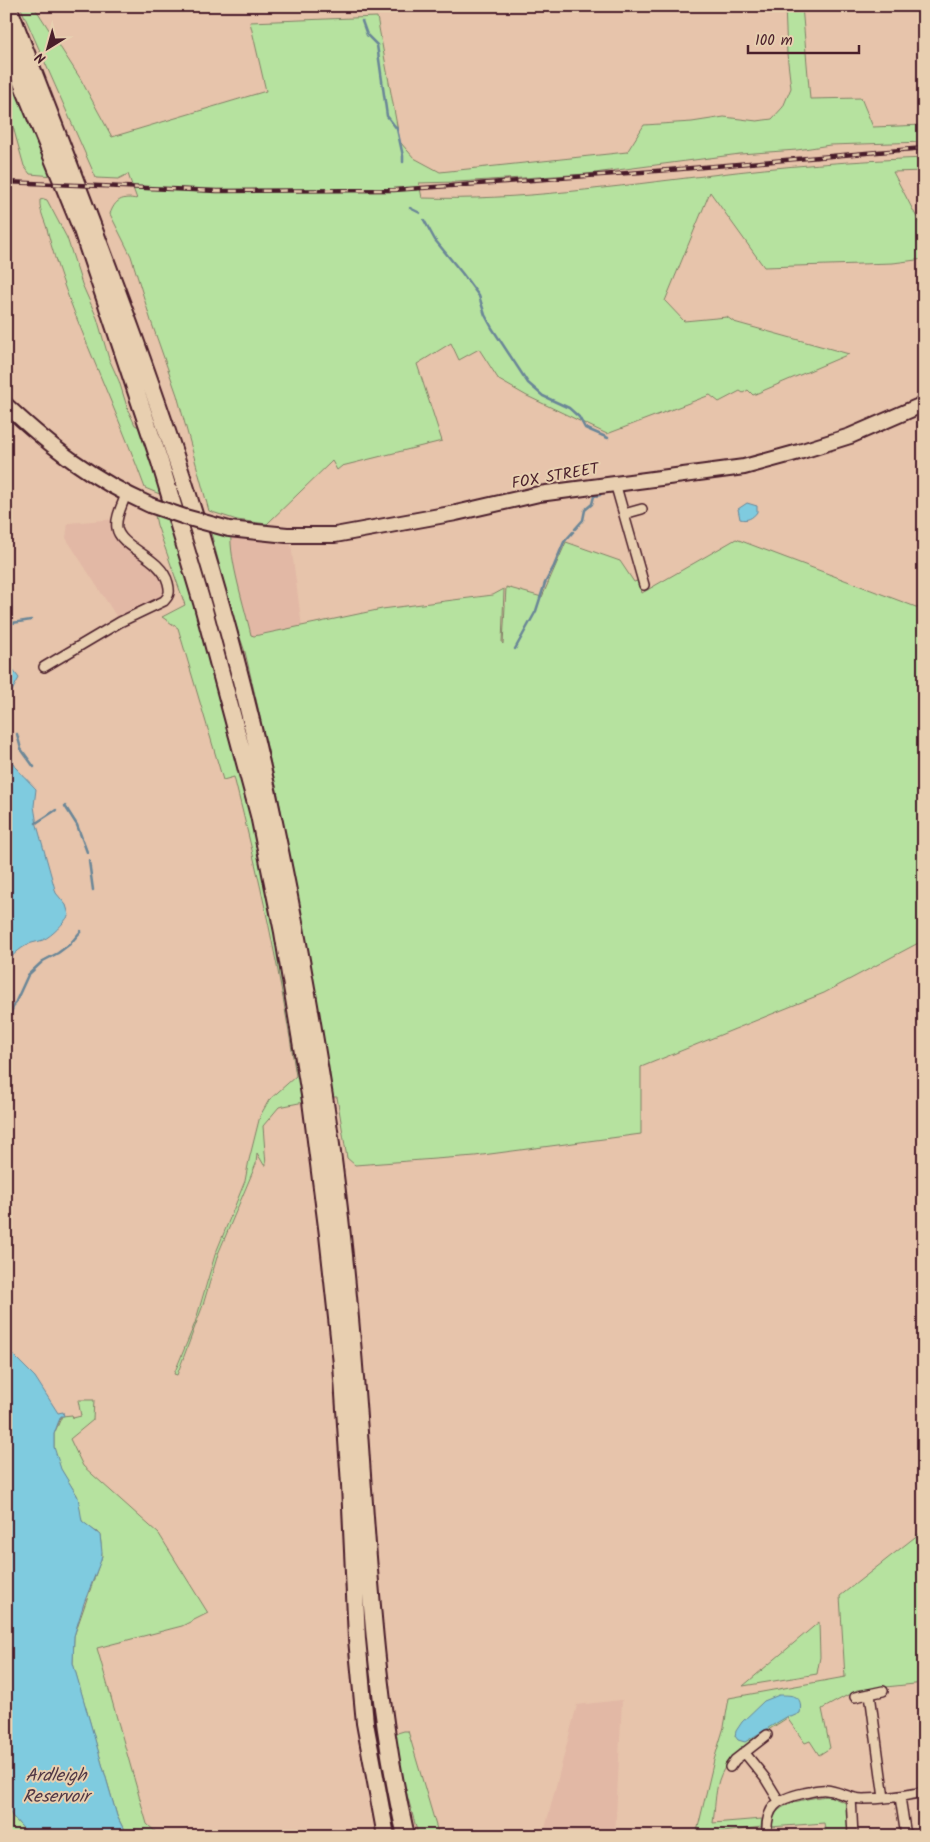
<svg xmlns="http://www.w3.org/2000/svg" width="930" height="1842" font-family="Kalam,sans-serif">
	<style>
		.built { fill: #e2b8a5 }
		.green { fill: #b6e29f; stroke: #808065 }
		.water { fill: #7fcbdf; stroke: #6a8697 }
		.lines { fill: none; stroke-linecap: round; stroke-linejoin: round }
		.stream { stroke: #6a8697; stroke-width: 2.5 }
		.street-casing { stroke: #4a1f2b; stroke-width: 12 }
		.primary-casing { stroke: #4a1f2b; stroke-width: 18 }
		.highway-casing { stroke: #4a1f2b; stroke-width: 20 }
		.street { stroke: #e8cfb0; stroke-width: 9 }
		.primary { stroke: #e8cfb0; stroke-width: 14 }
		.highway { stroke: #e8cfb0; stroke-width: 16 }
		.rail-casing { stroke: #4a1f2b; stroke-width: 4.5 }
		.rail { stroke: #e8cfb0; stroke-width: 2.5; stroke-dasharray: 8; stroke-linecap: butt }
		.primary-bridge-casing { stroke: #4a1f2b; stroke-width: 18; stroke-linecap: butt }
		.primary-bridge { stroke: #e8cfb0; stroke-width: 14 }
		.labels { text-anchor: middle; stroke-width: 4; stroke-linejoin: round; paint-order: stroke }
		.street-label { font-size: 16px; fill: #4a1f2b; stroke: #e8cfb0 }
		.water-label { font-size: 18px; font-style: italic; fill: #523946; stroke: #e8cfb0 }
	</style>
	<rect width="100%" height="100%" fill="#e7c4ab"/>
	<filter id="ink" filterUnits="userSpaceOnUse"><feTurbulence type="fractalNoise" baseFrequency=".02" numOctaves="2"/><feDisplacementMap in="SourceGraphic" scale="10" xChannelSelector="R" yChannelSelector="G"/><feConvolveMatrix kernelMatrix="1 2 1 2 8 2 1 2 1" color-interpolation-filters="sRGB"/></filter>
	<g filter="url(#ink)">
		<path class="built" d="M117,519V528L160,566L168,596L120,622L66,538L68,523Z
			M227,536L291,544L302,627L248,637Z
			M622,1700L615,1836H543L577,1705Z"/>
		<path class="green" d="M20,6H33L39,14L80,78L112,137L266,91L250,22L377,17L400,142L414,158L440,172L627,152L644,125L692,122L724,117L757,121L772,119L783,107L791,88L787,54L785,6H802L810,99L861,98L873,127L924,125V142L830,145L797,150L740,154L587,174L457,182L419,183L422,198C519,201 616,186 712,175C782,166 853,161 924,158V171L893,172L924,231V259L893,263L764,267L710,192L665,301L684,321L727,317L734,322L849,354L753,395L748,390L743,393L740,391L719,402L710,395L607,434L527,396L499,380L479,349L459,360L451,343L417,364L442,441L342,466L337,470L332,461L267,524L237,520L209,511L177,395L151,321L131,256L110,214C115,200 122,196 137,199L128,174L118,179L96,178Z
			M6,62L54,176L30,174L24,166L6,102Z
			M44,199L47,200L67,238L82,284L97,318L109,359L119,381L128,410L135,425L141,428L167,497L145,488C125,433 101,379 79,324C67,294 56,265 48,233C46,222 39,212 40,200Z
			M154,511L180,521L250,796L304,1102L279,1107L263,1126L266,1165H264L257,1153L256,1164L218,1254L203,1305L177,1375L174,1374L195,1323L215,1255L245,1181L249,1160L260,1116L269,1100L296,1076C281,975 259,875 234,777L223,780L178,628L162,617L185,605L157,525Z
			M210,529L231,533C229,560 245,608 251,635L254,636L382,609L493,595L504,589L502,643L503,644L506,587L542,597L566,542L620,561L634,582L637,581L642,593L736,539L924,610V940L824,993L641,1067V1134L475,1156L355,1165L347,1158L337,1097H332L317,1001L277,790L245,652L232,614Z
			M78,1400H94L93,1420L70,1439L83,1466L159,1534L208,1613L182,1626L97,1648L147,1824L160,1836H127L117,1816L73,1664L74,1636L102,1556L100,1534L84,1524L81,1519L77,1495L61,1470L55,1456L54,1447V1434L62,1416L72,1415L73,1418L81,1416Z
			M924,1530V1683L857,1690L822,1709L830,1748L819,1755L810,1741L805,1743L787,1718C762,1735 729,1750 719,1780C715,1793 715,1809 713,1823L762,1819L761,1827L709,1834V1836H696L714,1760L724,1727L729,1698L845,1677L840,1596Z
			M819,1622L820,1657L817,1674L743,1686Z
			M404,1731H408L439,1836H419L417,1831L400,1769L394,1734Z
			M829,1796L846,1803L849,1836H826L824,1823L771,1827C772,1822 774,1815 777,1812C786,1801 816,1797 829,1796Z
			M6,1804L12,1816L30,1836H11L6,1829Z"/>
		<path class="water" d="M747,503L757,506V512C753,518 747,521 740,519L738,509Z
			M6,661L19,678L6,702Z
			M6,745L15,767L36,789L34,806L37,825L56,893L66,905L69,915C63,924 53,935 43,940C38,942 32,942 27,945C19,949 12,956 6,963Z
			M6,1348L35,1377L58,1413L63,1412L64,1416H61L58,1423L54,1434V1447L61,1469L78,1497L82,1521L100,1535L102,1552L101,1560L84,1603L74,1636L73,1663L117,1816L127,1836H30L12,1816L7,1806Z
			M779,1695C794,1695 803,1695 800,1713L791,1717L788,1716L745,1742L738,1740L735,1736L736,1731L742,1722L764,1701Z"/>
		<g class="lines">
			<path class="stream" d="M362,21L367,35L377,45L387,116L397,129L403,156V162
				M410,208L420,213
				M424,220L435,240L462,273L479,296L485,315L492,328L528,383L543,396L569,408L579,417L585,428L608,438
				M620,491L631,489
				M575,529L583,520L585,510L592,504L594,496L600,495
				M6,624L31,620
				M515,649L536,611L545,583L554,566L564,542L573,532
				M17,734L21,749L34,767
				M65,806L77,825L87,852
				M36,823L56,810
				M89,861L93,890
				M6,1023L28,975L43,961L58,953L70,944L81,931"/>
			<defs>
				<path id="street" d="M615,483L644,585
					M624,514L642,509
					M44,667L120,622L164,601C170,595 170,591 168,583C161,556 120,548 117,528C115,517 123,504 126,494
					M870,1694L884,1798
					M855,1697L883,1691
					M744,1752L765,1778L779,1801
					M730,1767L735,1760L767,1735
					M851,1797L853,1836
					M900,1797L906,1836
					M767,1836C765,1806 777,1799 804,1793C811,1792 819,1789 826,1790C839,1791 850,1799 863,1799C884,1799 904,1796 924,1792"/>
				<path id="primary" d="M6,405C52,448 92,479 150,505
					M229,529L287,535H335L456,513L539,494L744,467L799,452L850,436L924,404"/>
				<path id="highway" d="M8,6C79,192 154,376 210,567C262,742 297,923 325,1103C343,1221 353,1341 361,1461C370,1587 377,1712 406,1836
					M6,39L23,85L82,230L160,462L203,606L259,815L283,932L311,1101L328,1235L342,1364L350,1485L357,1639L365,1723L386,1836"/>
			</defs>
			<use href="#street" class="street-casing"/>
			<use href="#primary" class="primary-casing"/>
			<use href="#highway" class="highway-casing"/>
			<use href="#street" class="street"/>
			<use href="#primary" class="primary"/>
			<use href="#highway" class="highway"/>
			<defs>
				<path id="rail" d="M6,182L217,191L394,190L669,170L924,148"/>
			</defs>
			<use href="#rail" class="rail-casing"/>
			<use href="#rail" class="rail"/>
			<defs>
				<path id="primary-bridge" d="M150,505L185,517L229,529"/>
			</defs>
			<use href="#primary-bridge" class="primary-bridge-casing"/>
			<use href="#primary-bridge" class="primary-bridge"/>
		</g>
	</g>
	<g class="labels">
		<g class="street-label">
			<text transform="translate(555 475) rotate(-10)" y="6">FOX STREET</text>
		</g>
		<g class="water-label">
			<text x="56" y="1781">Ardleigh<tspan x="56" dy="21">Reservoir</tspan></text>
		</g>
	</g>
	<rect width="930" height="1842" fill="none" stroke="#e8cfb0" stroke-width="25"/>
	<rect x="12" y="12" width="905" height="1817" fill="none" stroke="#4a1f2b" stroke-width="2" filter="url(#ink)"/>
	<g transform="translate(48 48) rotate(217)" stroke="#e8cfb0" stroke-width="4" paint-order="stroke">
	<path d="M0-4L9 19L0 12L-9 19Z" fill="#4a1f2b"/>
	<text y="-8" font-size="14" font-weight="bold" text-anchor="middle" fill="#4a1f2b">N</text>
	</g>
	<path d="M748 45v8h111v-8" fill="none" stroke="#4a1f2b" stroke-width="2.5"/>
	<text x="755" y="45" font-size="15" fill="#4a1f2b" stroke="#e8cfb0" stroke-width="4" paint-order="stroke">100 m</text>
</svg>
